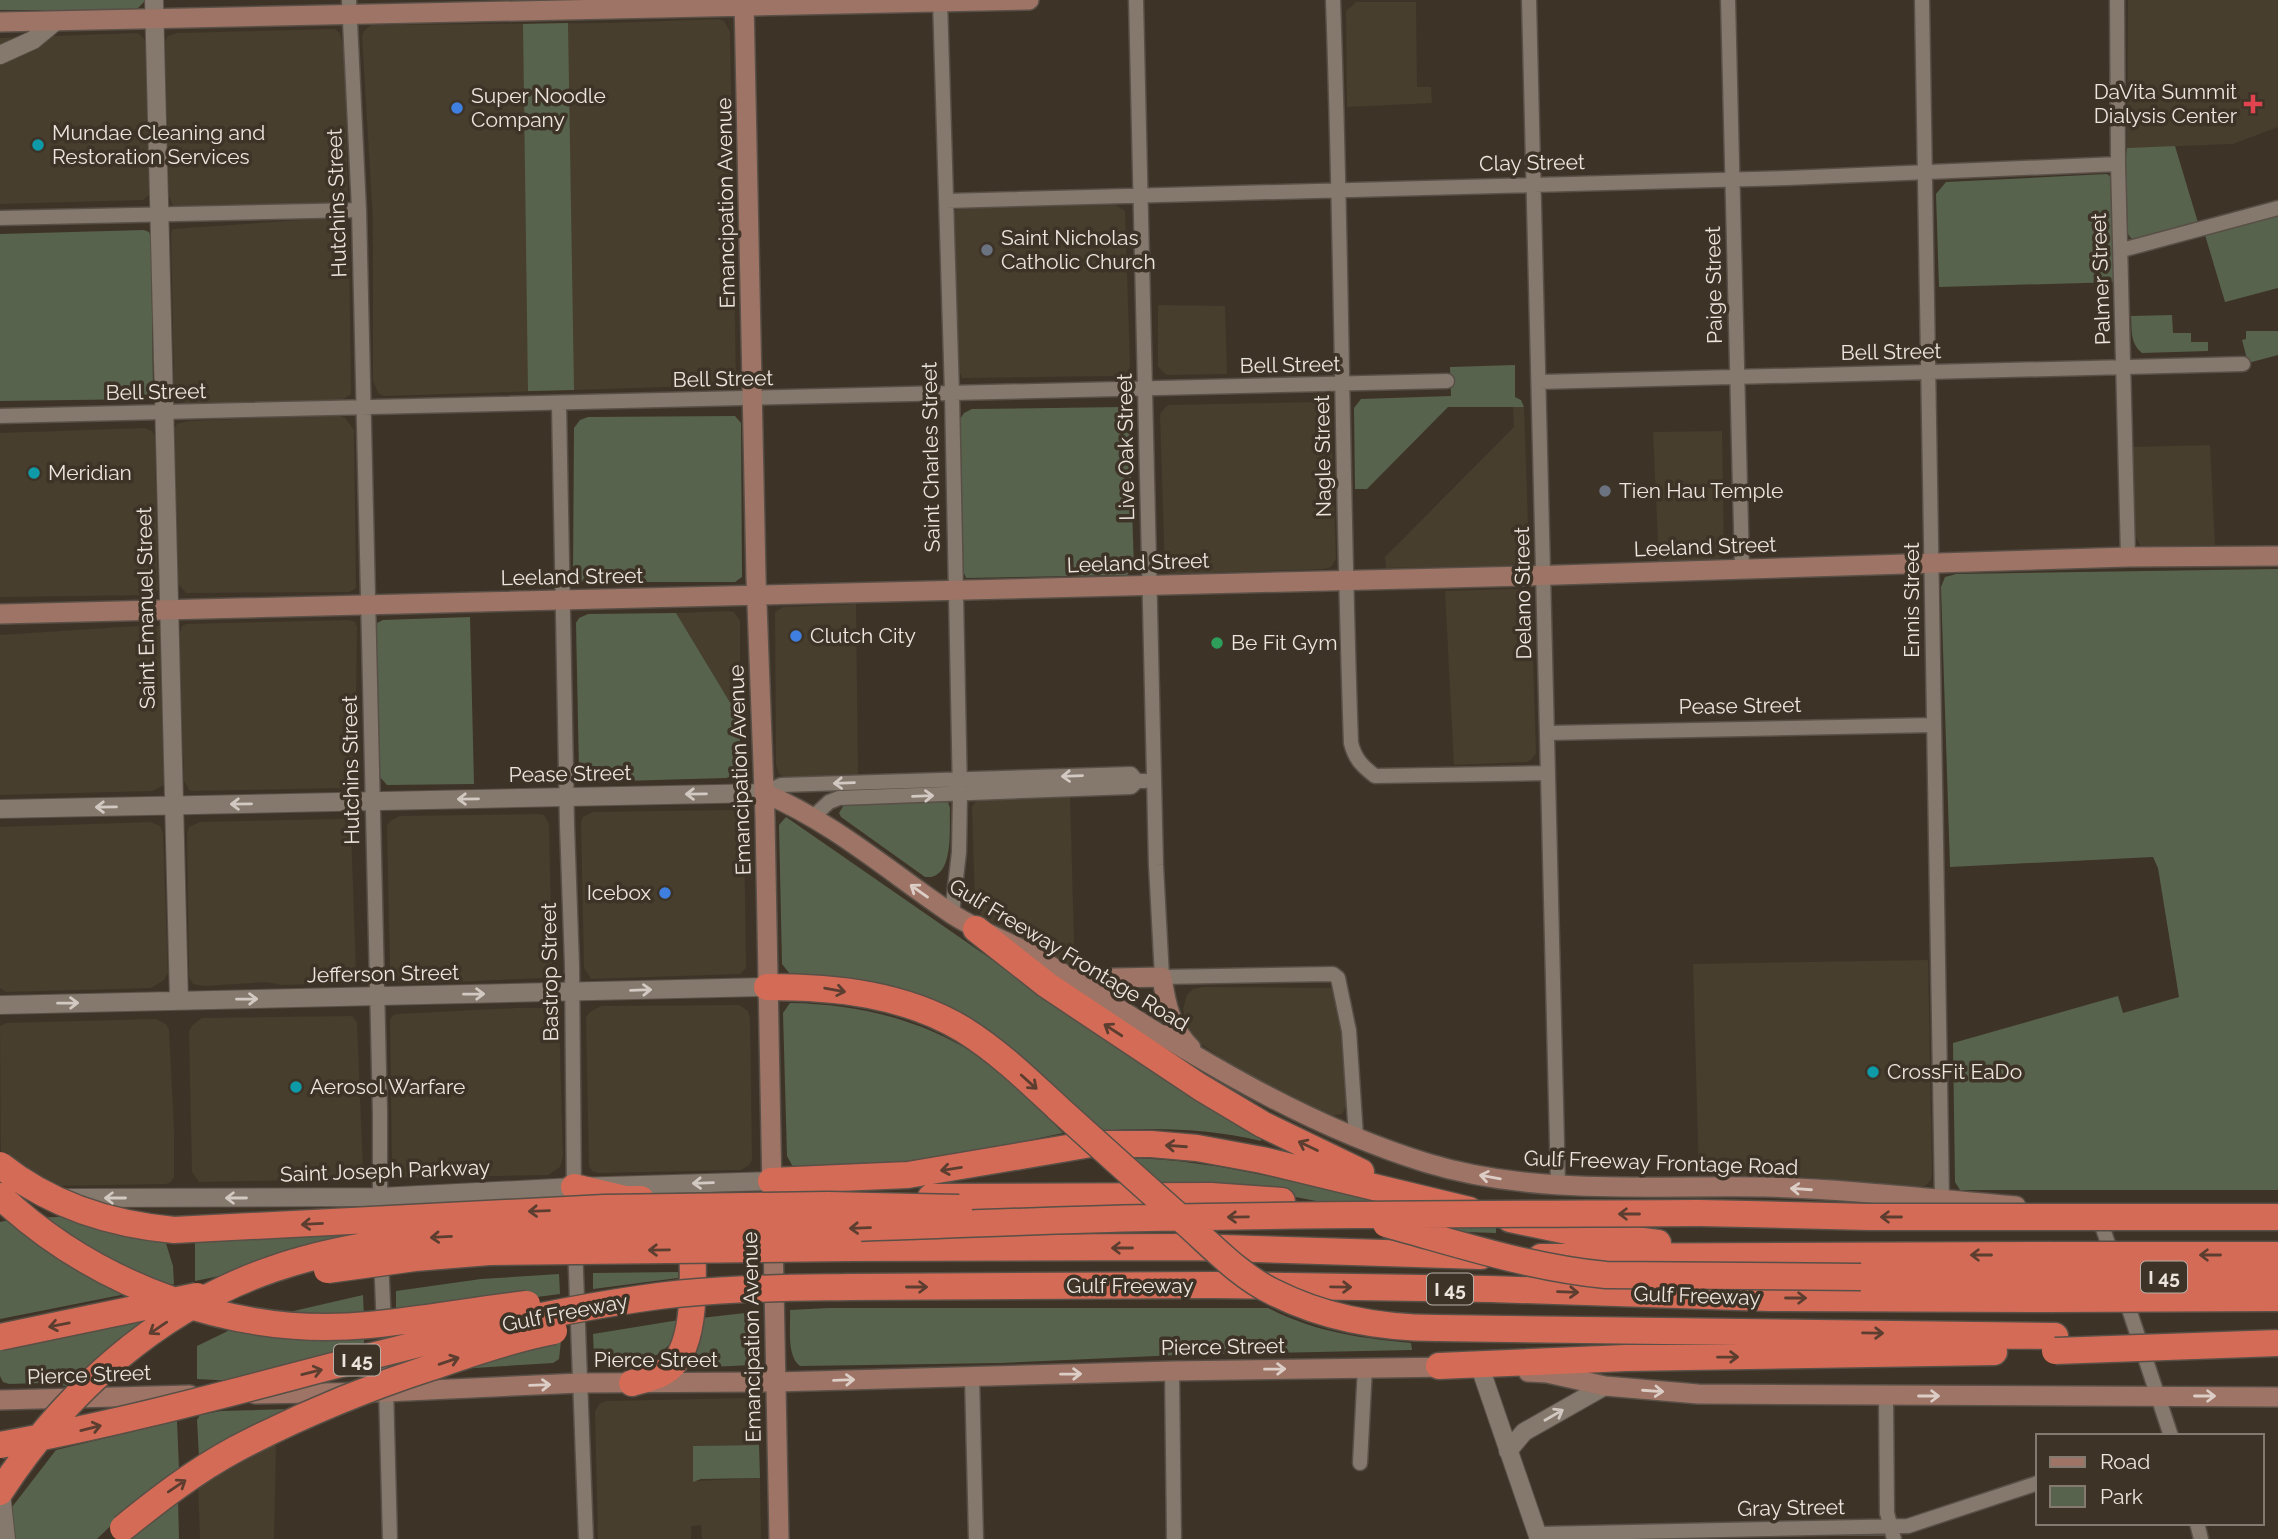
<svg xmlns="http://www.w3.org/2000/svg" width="2278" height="1539" font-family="Raleway,sans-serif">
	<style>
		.commercial { fill: #473e2e }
		.green { fill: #58634e }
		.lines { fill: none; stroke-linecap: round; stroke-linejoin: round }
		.minor-casing { stroke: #584f46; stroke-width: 17 }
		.tertiary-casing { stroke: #584f46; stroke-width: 20 }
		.secondary-casing { stroke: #584f46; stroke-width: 22 }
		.motorway-casing { stroke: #584f46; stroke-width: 29 }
		.minor { stroke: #85786c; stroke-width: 14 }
		.tertiary { stroke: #85786c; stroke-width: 18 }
		.secondary { stroke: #9d7465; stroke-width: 19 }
		.motorway { stroke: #d46b56; stroke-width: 26 }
		.motorway-bridge-casing { stroke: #584f46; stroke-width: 29; stroke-linecap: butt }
		.motorway-bridge { stroke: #d46b56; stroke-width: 26 }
		.oneway { stroke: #d2cac2 }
		.oneway2 { stroke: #dccec6 }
		.oneway3 { stroke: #5c3e30 }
		.health-dot { fill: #e0444e; stroke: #3e3327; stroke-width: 2.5 }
		.shop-dot { fill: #3f7fe0; stroke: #3e3327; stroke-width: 2.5 }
		.culture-dot { fill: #0f9aa8; stroke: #3e3327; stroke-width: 2.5 }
		.worship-dot { fill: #6b7280; stroke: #3e3327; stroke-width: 2.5 }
		.leisure-dot { fill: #2e9e5b; stroke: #3e3327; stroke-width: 2.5 }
		.labels { text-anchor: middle; stroke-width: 7; stroke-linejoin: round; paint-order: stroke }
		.shield { fill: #3e3327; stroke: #b8b0a7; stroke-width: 2 }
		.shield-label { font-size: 19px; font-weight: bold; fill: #ece5de }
		.poi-label { font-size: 21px; fill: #ece5de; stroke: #3e3327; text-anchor: start }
		.street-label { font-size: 21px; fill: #ece5de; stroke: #3e3327 }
	</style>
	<rect width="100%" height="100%" fill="#3e3327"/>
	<path class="commercial" d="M2128,0H2278V127L2233,144L2127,148Z
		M1356,2H1416L1417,87H1431L1432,103L1347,107L1346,11Z
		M718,19L724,21L730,32L736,381L730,385L384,396L378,393L373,381V220L362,37L364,31L371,25L610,23Z
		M335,29L340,33L344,49L348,196L345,199L334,206L177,208L172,204L169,196L165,40L168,36L177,33Z
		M138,33L146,41L149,195L143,200L0,204V38Z
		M1116,205L1125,211L1130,366L1127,373L1120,376L962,378L957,364L953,216L956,210L964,206Z
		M331,218L345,225L349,238L351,394L342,400L181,403L174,391L171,232L173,229Z
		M1158,305L1225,306L1227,374L1167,375L1162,371L1158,366Z
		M1320,402L1327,405L1331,415L1336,559L1331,567L1324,569L1170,574L1165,571L1160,414L1164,409L1168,405Z
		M1513,407H1524L1529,552L1527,559L1522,563L1505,566L1386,568L1385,557L1514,427Z
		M336,415L345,418L354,430L356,588L350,592L186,593L178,584L173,430L177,424L188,421Z
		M145,428L152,431L155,436L158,590L151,595L0,597V433Z
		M1722,431L1724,556L1718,559L1659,562L1653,432Z
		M2210,445L2215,545L2141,547L2134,533L2133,447Z
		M1513,589H1525L1531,596L1536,753L1532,759L1527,762L1454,765L1445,591Z
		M856,604L858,775L784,777L779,774L776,765L775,612L783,607Z
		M728,611L734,612L740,621V719L676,613Z
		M349,620L355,622L357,627L355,774L349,786L342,788L190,791L184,781L179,636L182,626L186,624Z
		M154,625L162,627L164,631V785L152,791L0,795V635Z
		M1070,797L1074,940L1075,971L1066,969L981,915L975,901L972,807L976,801L984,798Z
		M735,810L742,816L744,825L746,968L740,974L591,979L584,968L581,822L583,817L593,812Z
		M538,814L544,815L549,824L552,965L547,975L543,978L403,984L396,981L390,967L387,826L390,821L400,816Z
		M342,819H347L351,827L356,974L354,979L349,983L282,985L266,982L204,986L193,984L189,977L187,833L189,827L200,822Z
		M151,822L160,826L163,832L168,973L164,980L151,988L6,992L0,988V827Z
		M1928,960L1932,1171L1931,1180L1925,1186L1916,1188L1807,1177L1699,1176L1693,964Z
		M1203,987L1331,988L1336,991L1350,1092L1346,1107L1342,1114L1329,1116L1257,1082L1195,1040L1187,1030L1183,1009L1187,995L1193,989Z
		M739,1005L748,1011L750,1018L752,1160L749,1165L741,1170L598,1173L592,1171L589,1166L586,1017L590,1012L601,1006Z
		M517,1008H548L555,1011L559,1019L563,1156L560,1167L548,1175L400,1178L394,1175L392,1169L390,1020L392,1016L397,1014Z
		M352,1016L357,1022L363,1170L358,1177L350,1179L199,1182L192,1172L189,1031L193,1025L202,1018Z
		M156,1019L166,1024L169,1030L174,1130V1177L171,1182L166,1184L47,1186L1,1185L0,1026L6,1023Z
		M749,1398L757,1405L759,1445L693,1446V1481L760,1478L761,1539H702L701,1525L691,1526V1539H598L595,1412L599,1404L606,1401Z
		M276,1441L274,1539H200L198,1484Z"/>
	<path class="green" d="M0,0H144V2L136,10H0Z
		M568,23L574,390L528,391L523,24Z
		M2175,146L2199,226L2133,241L2128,234L2125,165L2127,148Z
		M2107,174L2112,178L2118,282L1939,287L1936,194L1946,182Z
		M2278,215V288L2225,302L2205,235Z
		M144,230L149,232L151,237L153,392L145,399L0,401V234Z
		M2172,315L2173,333H2191V342H2208V351L2142,353C2130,343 2132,331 2131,316Z
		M2246,331H2278V355L2248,363L2242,340L2246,339Z
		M1515,365V397L1521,400L1524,407H1448L1367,489H1355L1354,408L1361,399L1451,396L1450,367Z
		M1122,407L1129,419L1134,568L1127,575L966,578L962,568L957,424L964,413L972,409Z
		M735,416L741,423L742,577L735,582H577L573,572L574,428L580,420L588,417Z
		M2278,569V1190H1960L1955,1182L1953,1043L2118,996L2123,1013L2179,997L2158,868L2153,857L1950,867L1941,587L1945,577L1956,574Z
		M676,613L740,719V773L726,778L586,782L581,777L579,771L576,623L579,618L588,614Z
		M470,617L474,784L387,785L379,776L375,624L383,620Z
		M941,799L948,802L950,808C949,828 955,880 925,877L841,817L839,813L845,803Z
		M786,817L1030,986L1263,1134L1261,1141C1209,1128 1150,1127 1097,1131L1012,1051L839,978L790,974L782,964L779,825Z
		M790,1003C869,1004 949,1026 1009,1080C1028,1096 1045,1115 1063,1133L937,1160L892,1166L793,1167L787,1156L783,1013Z
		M1126,1158C1253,1160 1372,1208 1496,1228V1233L1434,1231L1363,1210L1285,1195L1162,1190Z
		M76,1216L164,1237L173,1266L174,1284L158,1287L36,1218Z
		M13,1219L131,1293L0,1319V1222Z
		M362,1235L268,1266L195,1281V1238Z
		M678,1272V1278L593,1289V1273Z
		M559,1274L560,1294L396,1315V1291L481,1279Z
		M363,1295L364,1318L272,1316Z
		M829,1308H1268C1316,1332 1358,1338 1411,1343L1412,1350L1178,1355L1001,1363L800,1366C786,1356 791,1326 790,1310Z
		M167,1311L74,1387L42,1383L9,1384L3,1382L0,1376V1345Z
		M754,1312L756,1356L751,1365L692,1368L689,1365L702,1336L701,1318Z
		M679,1320C673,1363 633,1365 597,1362L594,1356L593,1334Z
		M242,1327L364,1334V1348L234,1381L197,1379V1346L230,1330Z
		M561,1341L559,1359L553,1363L459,1369Z
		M290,1409L199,1457L197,1420L200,1415L221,1411Z
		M177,1421L179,1469L132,1505L97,1539H15L12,1507L56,1450Z
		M759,1445L760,1478L701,1479L693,1482V1446Z
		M178,1498L179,1539H128Z"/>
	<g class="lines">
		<defs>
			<path id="minor" d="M349,0L359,210L380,1113V1206
				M940,0L952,394L960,795L959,852L952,914
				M1136,0L1156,865L1162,977L1333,974L1338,978L1349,1031L1356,1136
				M1333,0C1342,248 1342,496 1351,743C1355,759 1362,766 1375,776L1548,773
				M1529,0L1558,1185
				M1728,0L1742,568
				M1922,0L1942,1200
				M2117,0L2118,164L2128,557
				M946,201L1788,178L2118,164
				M0,218L359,210
				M2122,250L2278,208
				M1539,382L2243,364
				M559,404L567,825L572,965L574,1193
				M0,416L1447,381
				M1547,733L1934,725
				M764,793L781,785L1131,774L1137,781
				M813,817L829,802L839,798L1131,787L1137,781H1145
				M2098,1214L2113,1258
				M575,1245L586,1539
				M381,1257L384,1328
				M2124,1294L2171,1436
				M385,1348L390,1539
				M1172,1371L1174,1539
				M972,1376L976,1539
				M1886,1396L1887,1513L1894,1539
				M1360,1463L1365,1367
				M2197,1523L2201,1539
				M1538,1534L1908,1526L2038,1483"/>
			<path id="tertiary" d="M154,0L179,1001
				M0,55L33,40L56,21
				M0,809L764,793
				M0,1005L767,987
				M65,1198L380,1197L574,1187L771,1181
				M1481,1370L1539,1539
				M1508,1451L1524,1432L1605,1386
				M0,1483L6,1539"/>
			<path id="secondary" d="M744,0L756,577L765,818L772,1192
				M0,22L1029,0
				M0,614L1526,576L2128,557L2278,556
				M764,793C833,822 891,873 952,914C981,933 1014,943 1043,961C1166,1038 1287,1120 1427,1163C1535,1196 1653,1185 1765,1187C1848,1189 1933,1199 2016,1206
				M1072,979L1162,977C1166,1005 1171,1028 1191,1048
				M773,1236L779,1539
				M1528,1372L1547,1373L1605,1386L1698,1394L2278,1397
				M255,1394L386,1392L580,1383L776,1382L1172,1371L1453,1367
				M0,1400L190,1395"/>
			<path id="motorway" d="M976,929L1047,985L1200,1087L1262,1124L1361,1172
				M767,987C835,987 905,994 964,1030C999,1052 1029,1081 1059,1109
				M771,1181L908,1175L1091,1144H1151L1197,1148L1262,1160L1469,1210
				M574,1187L625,1199H641
				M931,1197L1211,1196L1282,1201
				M1698,1213L1748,1214
				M1510,1219L1572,1232L1658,1243
				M850,1248L1190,1247L1481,1256
				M1541,1257L2049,1255
				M1861,1277H2049
				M849,1287L1213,1285L1490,1289L1769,1298L2050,1299
				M1437,1328L2055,1336
				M1439,1366L1626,1358L1994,1352
				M632,1383C642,1380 655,1378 664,1372C701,1351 692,1266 692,1227"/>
		</defs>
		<use href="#minor" class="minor-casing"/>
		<use href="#tertiary" class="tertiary-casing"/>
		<use href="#secondary" class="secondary-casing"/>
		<use href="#motorway" class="motorway-casing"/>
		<use href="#minor" class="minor"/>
		<use href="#tertiary" class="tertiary"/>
		<use href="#secondary" class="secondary"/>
		<use href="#motorway" class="motorway"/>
		<defs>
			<path id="motorway-bridge" d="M1059,1109C1101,1147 1143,1185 1186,1223C1213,1247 1240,1276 1273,1292C1324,1318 1380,1328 1437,1328
				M0,1165C50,1205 110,1224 174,1230L604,1208L828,1205L959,1208
				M0,1196C97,1287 236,1338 369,1325C422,1320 474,1310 527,1304
				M1748,1214L1869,1217H2278
				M1386,1224C1459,1244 1531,1268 1606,1275L1861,1277
				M2049,1255H2278
				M327,1270L415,1258L489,1252L850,1248
				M2049,1277H2278
				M2050,1299L2278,1298
				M0,1337L197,1296
				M2055,1351L2278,1343
				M0,1445C222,1406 435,1326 659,1296C722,1288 786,1288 849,1287
				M0,1492C65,1392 159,1308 273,1269C364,1238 444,1236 539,1233C632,1231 725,1231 817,1229C928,1226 1039,1220 1150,1218C1332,1214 1515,1214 1698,1213
				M123,1528C159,1499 195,1471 236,1449C299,1416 364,1389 432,1367C471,1353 512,1339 554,1331"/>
		</defs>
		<use href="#motorway-bridge" class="motorway-bridge-casing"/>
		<use href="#motorway-bridge" class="motorway-bridge"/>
	</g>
	<defs><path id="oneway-shaft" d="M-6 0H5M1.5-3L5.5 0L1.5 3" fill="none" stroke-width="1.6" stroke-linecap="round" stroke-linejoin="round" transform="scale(1.75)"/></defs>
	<g class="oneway">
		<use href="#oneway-shaft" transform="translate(1072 776) rotate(178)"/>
		<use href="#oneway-shaft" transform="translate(844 783) rotate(178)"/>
		<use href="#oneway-shaft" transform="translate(696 794) rotate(179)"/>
		<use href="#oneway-shaft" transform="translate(923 796) rotate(-2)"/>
		<use href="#oneway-shaft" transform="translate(468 799) rotate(179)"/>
		<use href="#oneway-shaft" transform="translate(241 804) rotate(179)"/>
		<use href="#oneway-shaft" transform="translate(106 807) rotate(179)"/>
		<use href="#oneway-shaft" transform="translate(641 990) rotate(-2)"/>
		<use href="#oneway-shaft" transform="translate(474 994) rotate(-1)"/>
		<use href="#oneway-shaft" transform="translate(247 999) rotate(-1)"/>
		<use href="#oneway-shaft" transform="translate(68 1003) rotate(-1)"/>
		<use href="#oneway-shaft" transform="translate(703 1183) rotate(178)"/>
		<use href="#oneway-shaft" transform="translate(115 1198) rotate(180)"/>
		<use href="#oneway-shaft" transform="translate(236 1198) rotate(180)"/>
		<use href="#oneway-shaft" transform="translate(1554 1415) rotate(-30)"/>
	</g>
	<g class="oneway2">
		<use href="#oneway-shaft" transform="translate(919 891) rotate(-145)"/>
		<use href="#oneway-shaft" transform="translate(1490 1177) rotate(-170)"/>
		<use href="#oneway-shaft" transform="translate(1801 1189) rotate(-176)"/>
		<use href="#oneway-shaft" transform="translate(1275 1369) rotate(-1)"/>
		<use href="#oneway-shaft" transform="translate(1071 1374) rotate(-1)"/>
		<use href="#oneway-shaft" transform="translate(844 1380) rotate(-2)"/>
		<use href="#oneway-shaft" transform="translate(540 1385) rotate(-2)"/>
		<use href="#oneway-shaft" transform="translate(1653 1391) rotate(4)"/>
		<use href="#oneway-shaft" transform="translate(1929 1396)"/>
		<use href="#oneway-shaft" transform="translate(2205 1396)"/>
	</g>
	<g class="oneway3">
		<use href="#oneway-shaft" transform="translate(835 990) rotate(10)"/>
		<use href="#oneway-shaft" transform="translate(1113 1030) rotate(-147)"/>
		<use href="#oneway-shaft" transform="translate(1029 1082) rotate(42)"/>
		<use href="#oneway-shaft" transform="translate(1176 1146) rotate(-176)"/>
		<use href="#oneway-shaft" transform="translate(1308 1146) rotate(-154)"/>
		<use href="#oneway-shaft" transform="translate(951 1169) rotate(171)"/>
		<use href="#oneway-shaft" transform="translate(539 1211) rotate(178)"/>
		<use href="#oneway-shaft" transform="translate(1629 1214) rotate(180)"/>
		<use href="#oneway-shaft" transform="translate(1238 1217) rotate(179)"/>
		<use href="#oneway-shaft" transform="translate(1891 1217) rotate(180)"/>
		<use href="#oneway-shaft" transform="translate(312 1224) rotate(177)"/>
		<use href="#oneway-shaft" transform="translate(860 1228) rotate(178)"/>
		<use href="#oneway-shaft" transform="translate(441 1237) rotate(177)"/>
		<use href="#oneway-shaft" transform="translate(1122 1248) rotate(180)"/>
		<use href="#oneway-shaft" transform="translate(659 1250) rotate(179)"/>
		<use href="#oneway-shaft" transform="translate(1981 1255) rotate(180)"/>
		<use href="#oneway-shaft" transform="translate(2210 1255) rotate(180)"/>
		<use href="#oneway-shaft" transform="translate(917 1287)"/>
		<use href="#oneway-shaft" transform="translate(1341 1287) rotate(1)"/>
		<use href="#oneway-shaft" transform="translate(1568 1292) rotate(2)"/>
		<use href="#oneway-shaft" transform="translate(1796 1298)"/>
		<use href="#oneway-shaft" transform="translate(59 1325) rotate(169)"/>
		<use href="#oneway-shaft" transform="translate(158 1328) rotate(146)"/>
		<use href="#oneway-shaft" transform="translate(1873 1333) rotate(1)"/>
		<use href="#oneway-shaft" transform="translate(1728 1357) rotate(-1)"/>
		<use href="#oneway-shaft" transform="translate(449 1361) rotate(-19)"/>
		<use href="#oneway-shaft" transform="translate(312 1372) rotate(-14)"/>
		<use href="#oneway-shaft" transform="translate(91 1428) rotate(-14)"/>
		<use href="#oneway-shaft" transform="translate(177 1486) rotate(-34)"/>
	</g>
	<path class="health-dot" d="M2249.5 93.5h7v7h7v7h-7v7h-7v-7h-7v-7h7z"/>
	<g class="shop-dot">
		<circle cx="457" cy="108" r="7"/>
		<circle cx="796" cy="636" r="7"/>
		<circle cx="665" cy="893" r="7"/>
	</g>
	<g class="culture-dot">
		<circle cx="38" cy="145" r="7"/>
		<circle cx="34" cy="473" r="7"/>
		<circle cx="1873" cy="1072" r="7"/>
		<circle cx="296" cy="1087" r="7"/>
	</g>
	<g class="worship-dot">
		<circle cx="987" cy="250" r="7"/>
		<circle cx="1605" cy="491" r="7"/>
	</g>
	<circle class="leisure-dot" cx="1217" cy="643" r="7"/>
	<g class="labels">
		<g class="shield">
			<rect x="2141" y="1261.5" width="46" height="31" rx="5"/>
			<rect x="1427" y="1273.5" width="46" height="31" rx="5"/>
			<rect x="334" y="1344.5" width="46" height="31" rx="5"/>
		</g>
		<g class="shield-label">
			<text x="2164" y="1284">I 45</text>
			<text x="1450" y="1296">I 45</text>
			<text x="357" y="1367">I 45</text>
		</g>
		<g class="poi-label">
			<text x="2237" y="99" text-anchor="end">DaVita Summit<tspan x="2237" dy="24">Dialysis Center</tspan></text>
			<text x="471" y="103">Super Noodle<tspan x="471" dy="24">Company</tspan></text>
			<text x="52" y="140">Mundae Cleaning and<tspan x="52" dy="24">Restoration Services</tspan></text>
			<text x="1001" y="245">Saint Nicholas<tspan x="1001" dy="24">Catholic Church</tspan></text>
			<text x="48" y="480">Meridian</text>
			<text x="1619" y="498">Tien Hau Temple</text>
			<text x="810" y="643">Clutch City</text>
			<text x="1231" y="650">Be Fit Gym</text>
			<text x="651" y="900" text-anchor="end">Icebox</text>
			<text x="1887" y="1079">CrossFit EaDo</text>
			<text x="310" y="1094">Aerosol Warfare</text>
		</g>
		<g class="street-label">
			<text transform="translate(1532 163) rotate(-1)" y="7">Clay Street</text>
			<text transform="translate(337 203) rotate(-92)" y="7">Hutchins Street</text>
			<text transform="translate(726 203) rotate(-91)" y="7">Emancipation Avenue</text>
			<text transform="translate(2101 279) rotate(-92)" y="7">Palmer Street</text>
			<text transform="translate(1714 285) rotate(-91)" y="7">Paige Street</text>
			<text transform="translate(1891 352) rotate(-1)" y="7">Bell Street</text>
			<text transform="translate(1290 365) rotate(-1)" y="7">Bell Street</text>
			<text transform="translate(723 379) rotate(-1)" y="7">Bell Street</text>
			<text transform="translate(156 392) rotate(-1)" y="7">Bell Street</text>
			<text transform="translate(1126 447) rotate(-91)" y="7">Live Oak Street</text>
			<text transform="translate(1323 456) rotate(-91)" y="7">Nagle Street</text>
			<text transform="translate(931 457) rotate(-91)" y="7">Saint Charles Street</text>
			<text transform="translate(1705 547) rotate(-2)" y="7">Leeland Street</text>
			<text transform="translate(1138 563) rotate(-2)" y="7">Leeland Street</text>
			<text transform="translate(572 577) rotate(-1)" y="7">Leeland Street</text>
			<text transform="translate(1523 593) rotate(-91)" y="7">Delano Street</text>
			<text transform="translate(1912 600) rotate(-90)" y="7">Ennis Street</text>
			<text transform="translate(146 608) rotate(-91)" y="7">Saint Emanuel Street</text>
			<text transform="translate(1740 706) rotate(-1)" y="7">Pease Street</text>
			<text transform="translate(351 770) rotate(-91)" y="7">Hutchins Street</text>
			<text transform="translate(740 770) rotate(-92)" y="7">Emancipation Avenue</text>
			<text transform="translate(570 774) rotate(-1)" y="7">Pease Street</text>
			<text transform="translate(1069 955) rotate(31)" y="7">Gulf Freeway Frontage Road</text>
			<text transform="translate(550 972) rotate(-91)" y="7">Bastrop Street</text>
			<text transform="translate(383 974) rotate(-1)" y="7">Jefferson Street</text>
			<text transform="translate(1661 1163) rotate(2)" y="7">Gulf Freeway Frontage Road</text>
			<text transform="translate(385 1171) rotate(-2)" y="7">Saint Joseph Parkway</text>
			<text x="1130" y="1293">Gulf Freeway</text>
			<text transform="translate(1697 1296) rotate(2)" y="7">Gulf Freeway</text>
			<text transform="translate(565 1313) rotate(-11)" y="7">Gulf Freeway</text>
			<text transform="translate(752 1337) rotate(-91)" y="7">Emancipation Avenue</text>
			<text transform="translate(1223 1347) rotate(-1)" y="7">Pierce Street</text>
			<text x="656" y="1367">Pierce Street</text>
			<text transform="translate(89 1375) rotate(-2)" y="7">Pierce Street</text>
			<text transform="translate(1791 1508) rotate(-1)" y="7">Gray Street</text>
		</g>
	</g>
	<rect x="2036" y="1434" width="228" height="91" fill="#3e3327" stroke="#847a70" stroke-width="2"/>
	<rect x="2050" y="1457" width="35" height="10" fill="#9d7465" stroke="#847a70" stroke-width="2"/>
	<text x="2100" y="1469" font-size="21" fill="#ece5de">Road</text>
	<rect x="2050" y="1486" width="35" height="21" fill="#58634e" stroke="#847a70" stroke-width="2"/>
	<text x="2100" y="1504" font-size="21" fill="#ece5de">Park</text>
</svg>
